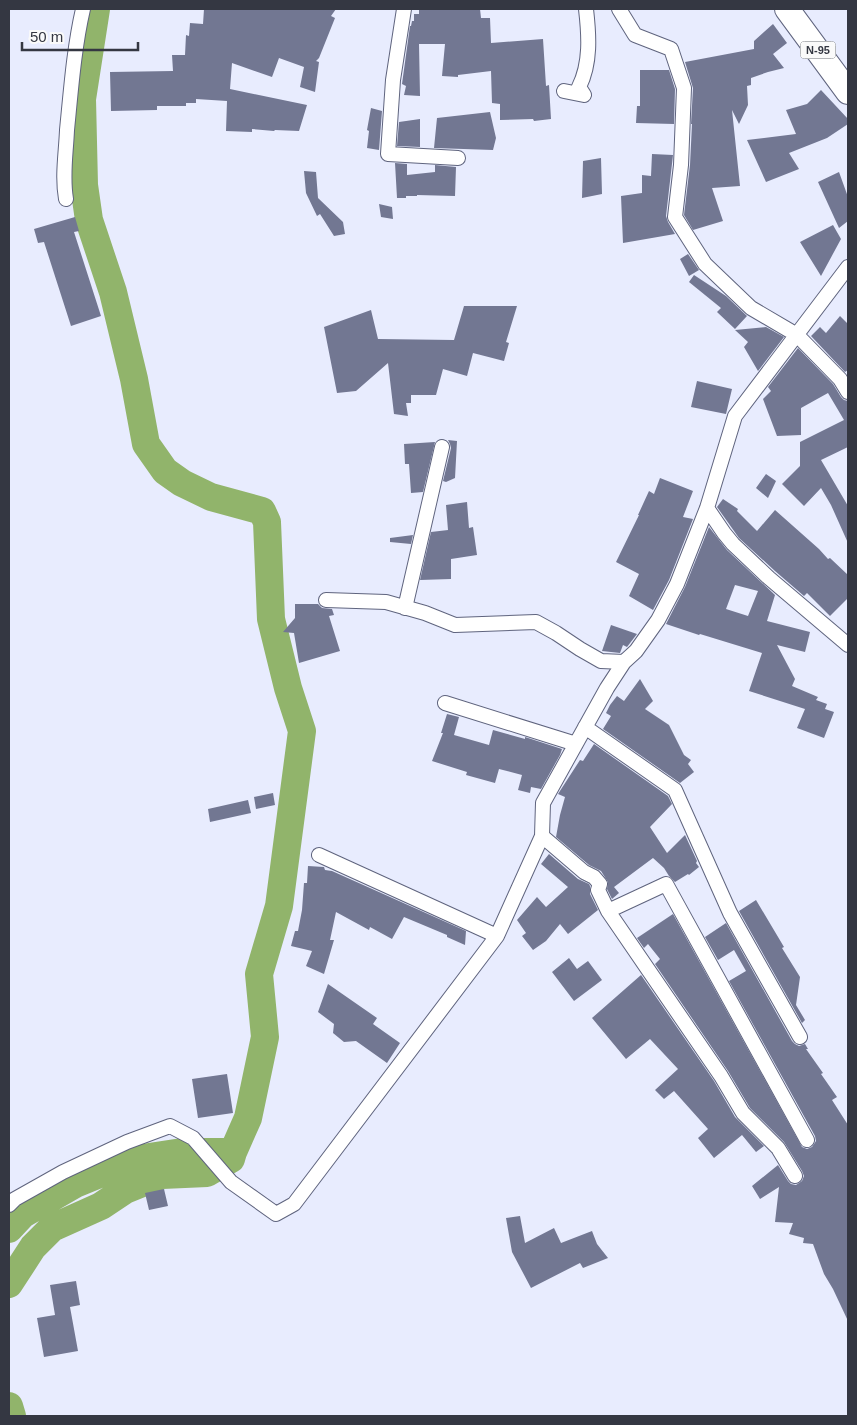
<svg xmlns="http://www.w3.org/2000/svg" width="857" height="1425" font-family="Helvetica,sans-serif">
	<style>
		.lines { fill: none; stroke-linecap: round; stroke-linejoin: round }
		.river { stroke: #91b46b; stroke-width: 28 }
		.building { fill: #727792; fill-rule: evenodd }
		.minor-casing { stroke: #5f647e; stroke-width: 16 }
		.trunk-casing { stroke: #5f647e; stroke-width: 26 }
		.minor { stroke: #fff; stroke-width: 14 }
		.trunk { stroke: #fff; stroke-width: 24 }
		.labels { text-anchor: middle; stroke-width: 5; stroke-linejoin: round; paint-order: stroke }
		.shield { fill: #fafafa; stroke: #6f7279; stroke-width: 1 }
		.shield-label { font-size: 11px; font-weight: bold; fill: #343742 }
	</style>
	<rect width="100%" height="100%" fill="#e8ecfe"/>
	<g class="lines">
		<path class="river" d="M9,1229L23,1214L75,1184L136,1159L182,1152H233L248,1118L265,1037L259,974L279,906L302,731L288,688L271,619L267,522L262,511L211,497L182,483L165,471L146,444L134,379L113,292L89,220L84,185L82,99L96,9
			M9,1284L33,1247L52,1228L101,1206L125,1190L162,1175L207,1173L231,1159L233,1152
			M9,1406L12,1416"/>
	</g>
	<path class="building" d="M204,9H336L331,16L335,18L319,58L316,61L319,62L315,92L300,87L304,67L279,58L272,77L232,63L230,89L307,105L299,131L275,130L274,131L252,129V132L226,131L227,101L196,99V103H186V106H157V110L111,111L110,72L173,71L172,55H185L186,35L189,36L190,23L203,24Z
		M419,9H480L481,18H490L491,43L543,39L546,86L549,85L551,119L534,121L533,119L500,120V104L492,103L491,71L458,75V77L442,76L445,44H419L420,96L404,95L406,86L402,84L410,26H411L412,21H414V14H419Z
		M773,24L787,43L773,54L784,68L768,72L751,78V85L747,86L748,105L739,124L732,110L740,186L712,188L723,221L693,230L684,215L690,165L692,124H691L693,88L685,62L754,49V41Z
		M640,70H669L675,89L674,124L636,123L637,106H640Z
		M821,90L848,119V124L827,138L789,153L799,169L766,182L747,140L796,134L786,110L807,104Z
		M371,108L382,111L379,150L367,148L369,131L367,130Z
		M490,112L496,138L493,150L434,148L437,118Z
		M420,119V147L397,146L399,122Z
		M652,154L673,155L666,216L668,222L675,234L623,243L621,196L642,193V175L651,176Z
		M601,158L602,194L582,198L583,161Z
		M395,163L407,164V175L435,172V165L456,167L455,196L417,195V196H406V198H397Z
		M304,171L316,172L318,198L343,222L345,234L334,236L320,214L317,216L306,193Z
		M839,172L848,197V221L839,228L818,182Z
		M379,204L392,207L393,219L381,217Z
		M75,217L79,231L74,232L101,316L71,326L44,242L38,243L34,229Z
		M833,225L841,239L821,276L800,242Z
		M688,254L699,270L689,276L680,259Z
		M694,275L726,296L747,316L735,329L717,312L721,308L689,282Z
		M464,306H517L506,342L509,343L504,361L473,353L467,376L443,369L436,395H411V403H406L408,416L394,414L388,363L356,391L337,393L324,327L371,310L378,339L454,340Z
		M840,316L848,324V370L845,372L811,336L820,327L826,333Z
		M766,327L784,337L758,371L744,347L748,342L735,330Z
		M798,348L833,384L841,397L844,400L848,401V447L821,460L848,506V543L831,505L821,488L804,506L782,484L800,466V442L844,420L828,393L801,408V435L777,436L763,399L771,391L768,387Z
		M697,381L732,389L726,414L691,407Z
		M448,440L457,441L455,478L446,482L443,481L451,448L450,444Z
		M435,442L423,492L411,493L409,464H405L404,444Z
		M766,474L776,481L768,498L756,488Z
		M660,478L693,491L683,517L693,519L669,580L653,610L629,596L639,574L616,562L639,515H638L649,491L654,494Z
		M723,499L738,509L737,511L757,531L775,510L819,549L828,559L830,558L848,575V598L830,616L807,593L804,596L775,571L739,538L717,507Z
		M467,502L469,528L473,527L477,555L451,559V579L420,580L431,532L448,530L446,505Z
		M709,527L727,550L775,595L767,621L810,632L805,652L777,645L795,679L792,686L818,697L816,700L827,704L825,709L834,712L824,738L797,728L805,709L749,691L762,653L700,634L699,635L666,624L685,587ZM735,585L758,591L748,616L726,609Z
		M413,535L411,544L390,542V538Z
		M295,604H318L322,608L332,609L334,615L329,616L340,651L299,663L294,633L283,632L295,618Z
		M611,625L637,634L627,647L623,645L620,653L602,651Z
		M640,679L653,701L645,709L669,725L684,755L691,760L688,764L694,772L680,783L603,729L611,716L606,713L610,705L617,696L624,701Z
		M447,714L459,717L454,735L489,745L493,730L525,739V737L562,749L560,755L541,789L531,787L530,793L518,790L522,775L499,769L495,783L466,775L467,772L432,761L443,733H441Z
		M594,744L668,796L672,804L650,827L667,853L685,835L697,861L696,863L699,867L689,875L688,874L675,882L669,876L664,868L653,858L614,887L619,893L612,899L607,889L608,882L601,871L589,865L556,837L560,815L565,797L558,794L580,760L583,761Z
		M273,793L275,805L256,809L254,797Z
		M248,800L251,813L210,822L208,809Z
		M549,854L578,879L589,884L590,886V894L598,910L568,934L560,924L546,941L533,950L522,936L526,933L517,920L537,897L546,907L568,887L541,864Z
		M308,866L324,867L325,870L332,871L466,931L465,945L447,937V935L404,917L392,939L370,927L369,930L336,912L330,940H334L324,974L306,966L312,951L291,946L295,931H298L302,910L304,883H307Z
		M756,900L784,947L782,948L800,977L796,1005L805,1020L802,1023L739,911Z
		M673,914L802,1147L807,1149L812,1147L816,1141L815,1136L729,981L746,971L734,950L718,960L705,937L726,923L792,1041L795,1044L799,1046L805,1044L808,1049H806L823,1073L821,1074L837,1097L832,1100L848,1125V1321L833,1289L824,1274L813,1244L803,1243L804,1238L789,1234L793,1223L775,1222L779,1187L760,1199L752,1186L778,1165L788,1181L791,1184L796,1185L802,1181L804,1176L802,1171L784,1142L750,1108L728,1071L655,964L660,959L648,944L644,948L637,938Z
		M569,958L577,969L588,961L602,980L574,1001L552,972Z
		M641,975L714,1081L735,1117L764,1146L756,1152L742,1135L714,1158L698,1138L708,1129L674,1091L664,1099L655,1090L678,1069L650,1039L626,1059L592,1018Z
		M328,984L377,1018L373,1024L400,1043L387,1063L356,1041L344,1042L333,1033L334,1024L318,1012Z
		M227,1074L233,1113L198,1118L192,1079Z
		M164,1189L168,1206L149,1210L145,1193Z
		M520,1216L525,1243L554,1228L561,1243L592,1231L597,1244L608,1258L583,1268L580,1263L531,1288L512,1252L506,1218Z
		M76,1281L80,1305L70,1307L78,1351L44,1357L37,1318L55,1315L50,1285Z"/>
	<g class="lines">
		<defs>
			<path id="minor" d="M404,9L393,80L388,154L458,158
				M619,9L635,35L671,49L684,88L681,165L675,217L705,264L751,308L797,335L840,379L848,392
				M564,91L584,95L579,87C591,63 589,35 586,9
				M66,199C62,176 66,154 67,130C71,90 74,48 83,9
				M707,508L724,533L733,544L769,578L848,645
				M326,600L386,602L425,613L455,625L536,622L556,633L580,649L601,661L624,662
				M405,608L442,447
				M445,703L576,744
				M585,727L675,790L730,913L800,1037
				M542,836L584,872L594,877L600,884L598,890L608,911L721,1076L743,1113L778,1148L795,1176
				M319,855L497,936
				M608,911L666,884L807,1140
				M9,1205L15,1199L63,1172L127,1142L170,1126L193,1138L231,1182L276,1214L294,1204L497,936L542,836L543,803L607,688L624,662L636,651L658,620L677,584L707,508L735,416L848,267"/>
			<path id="trunk" d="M787,9L848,92"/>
		</defs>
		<use href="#minor" class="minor-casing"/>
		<use href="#trunk" class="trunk-casing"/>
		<use href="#minor" class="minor"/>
		<use href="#trunk" class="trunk"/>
	</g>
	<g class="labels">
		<rect class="shield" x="800.5" y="41.5" width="35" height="17" rx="4"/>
		<g class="shield-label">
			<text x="818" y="54">N-95</text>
		</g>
	</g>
	<rect width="857" height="1425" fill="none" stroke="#343742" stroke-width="20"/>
	<path d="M22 42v8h116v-8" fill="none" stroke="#343742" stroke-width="2.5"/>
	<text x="30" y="42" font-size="15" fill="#343742" stroke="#fafafa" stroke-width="4" paint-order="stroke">50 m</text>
</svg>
